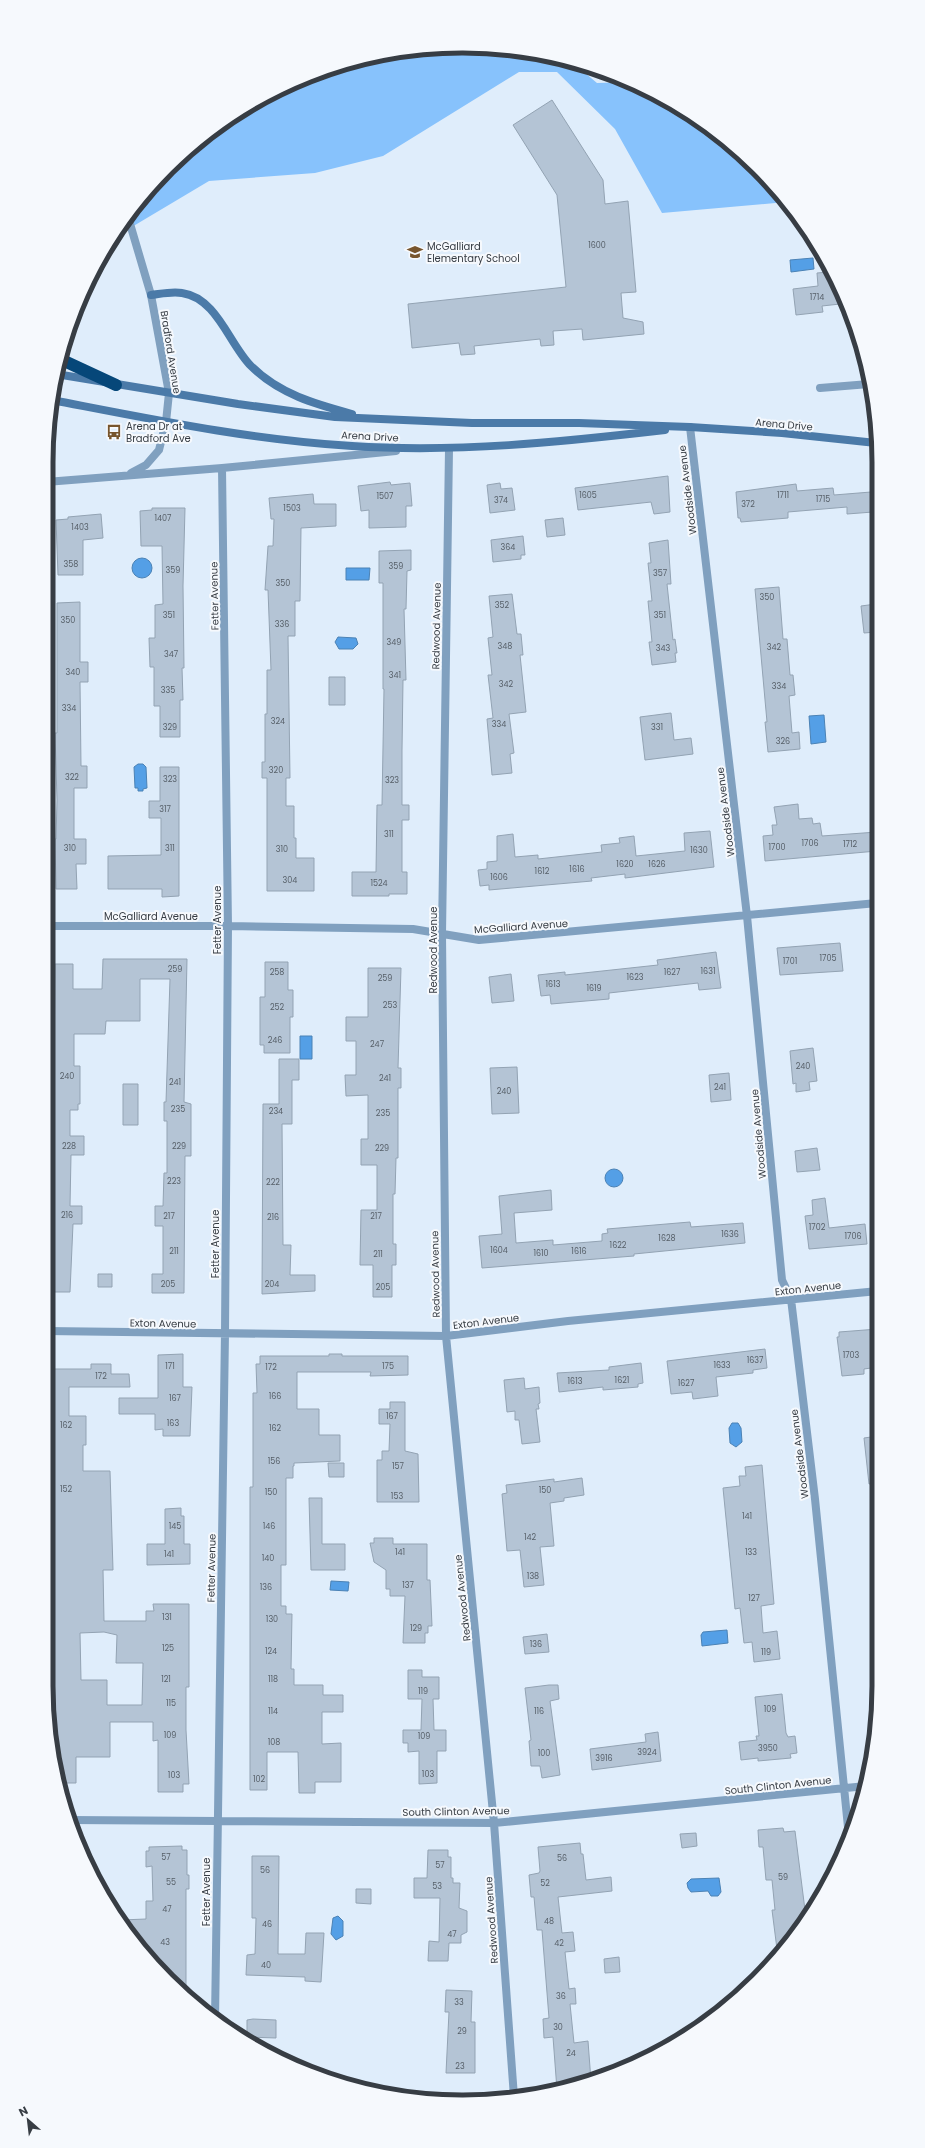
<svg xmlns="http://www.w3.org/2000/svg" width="925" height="2148" font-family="Poppins,sans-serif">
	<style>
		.forest { fill: #87c2fc }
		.water { fill: #549fe6; stroke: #4b82b5 }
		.building { fill: #b4c4d5; stroke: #93a3b3; fill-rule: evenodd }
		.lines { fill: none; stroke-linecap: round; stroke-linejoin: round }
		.minor { stroke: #80a0bf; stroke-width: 8 }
		.secondary { stroke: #4b7aa8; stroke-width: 8 }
		.motorway { stroke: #064779; stroke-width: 12 }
		.labels { text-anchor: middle; stroke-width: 4; stroke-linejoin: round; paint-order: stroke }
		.number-label { font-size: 8px; fill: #565f68 }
		.poi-label { font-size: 10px; fill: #373d44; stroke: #f6f9fd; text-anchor: start }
		.street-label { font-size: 10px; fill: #373d44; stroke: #f6f9fd }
		.rim { fill: none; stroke: #373d44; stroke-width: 5 }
	</style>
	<rect width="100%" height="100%" fill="#dfedfb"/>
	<path class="forest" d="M435,47L517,50L572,62L597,83L631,82L647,89L716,132L786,202L662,213L615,129L557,72H519L383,156L315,173L209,181L115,237L108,245L150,188L209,132L278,89L355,60Z"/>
	<path class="water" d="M813,258L814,269L791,272L790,260Z
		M132 568a10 10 0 1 1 20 0a10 10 0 1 1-20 0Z
		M346,568H370L369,580H346Z
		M338,637L356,638L358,644L353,649H339L335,642Z
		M824,715L826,742L811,744L809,716Z
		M138,764H143L146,767L147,788L143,789V791H138V788H135L134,767Z
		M300,1036H312V1059H300Z
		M605 1178a9 9 0 1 1 18 0a9 9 0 1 1-18 0Z
		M732,1423H738L741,1428L742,1442L736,1447L730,1443L729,1428Z
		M331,1581L349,1582L348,1591L330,1590Z
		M727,1630L728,1643L702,1646L701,1635L703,1632Z
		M719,1878L721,1892L718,1896H711L708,1891L691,1892L688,1888L687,1883L691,1879Z
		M338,1916L343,1921V1936L336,1940L331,1934L333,1918Z"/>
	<path class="building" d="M552,100L603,180L605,204L628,201L636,292L621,293L623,318L643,322L644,334L583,340L582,329L553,331L554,345L541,346L540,339L474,346L475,354L461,355L459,343L412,348L408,304L566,287L557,195L513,125Z
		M829,272L839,288L840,304L822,306L823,312L796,315L793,289L818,286L817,273Z
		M668,476L670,512L654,514L651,502L578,510L575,488Z
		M390,482L391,485L410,483L412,506H406V527L369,528V510L361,511L358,486Z
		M500,483L501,489L512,488L515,510L490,513L487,485Z
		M796,484L797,491L833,488L834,495L871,492L873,512L847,514V507L788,512V518L741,522L740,518H738L736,492Z
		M313,494L314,504H336V526L301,528L300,601H295V636H288L290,778H286V806H294V838H296V858H314V891H267V778H262V762H265V714H267V670H271L268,590H265L268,546H273L274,519H271L269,498Z
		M152,508H185L183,586L184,668H182L183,700H180V737H160V706H154V667H150L149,638H155V605L163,604L162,546H141L140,511L152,510Z
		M101,514L103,538L83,540V575H58L56,520L68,519V517Z
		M563,518L565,535L547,537L545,520Z
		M523,536L525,555H521V559L493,562L491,540Z
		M668,540L671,584H667L673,640L675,639L677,653H675L676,662L652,665L649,642H652L648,601H652L648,563H651L649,543Z
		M411,550V570L407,571L406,609H404L406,680H403L402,750V805H409V820H402V872H407V894H389V896H352V872H376L377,805H382L384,689H383V583H379V551Z
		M779,587L783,639H787L790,675H793L795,695L789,696L792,733L799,732L800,749L768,752L765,722H767L755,589Z
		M512,594L517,634H521L523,655H520L526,712L509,714L514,753L510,754L512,773L492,775L487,719L493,718L488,675H492L488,638L493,637L489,596Z
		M80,602V662H88V682H80L81,766H87V788H74V839H86V864H76L77,889H56L55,839H56L57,800L55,733H57V603Z
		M876,604V632L864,633L861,606Z
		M329,677H345V705H329Z
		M671,713L674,740L691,738L693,754L645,760L640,717Z
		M160,767H179V896L162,897V889H108V856L161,855V818H149V801H160Z
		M798,804L799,819L812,818L813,824L820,823L822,836L877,832V851L765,861L763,836L773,835L772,825H777L774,807Z
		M710,831L714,867L625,878V874L591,878L592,881L489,890V885L480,886L478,870L487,869V862L497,861V836L513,834L515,857L538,855V859L602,852L601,845L620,843L619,838L634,836L636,856L685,851L684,833Z
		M840,943L843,971L780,975L777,948Z
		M716,952L721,988L699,990L698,983L609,993V999L551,1004L550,995L541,996L538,975L565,972V975L658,965L657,960Z
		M103,959H187L184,1102L191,1104V1156H185L184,1293H152V1274H163V1226H155V1206H163L164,1173H167V1121H164V1102H166L170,979H140V1021H106L105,1034H74V1066H80V1104H78V1110H70V1136H84V1155H71L70,1206H82V1224H73L70,1292H46V1273H52V1191H46V1176L53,1177V1170L55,964H73V989H102Z
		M265,962H288V990H293V1017H290V1053H264V1045H260V997H265Z
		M368,968H401L398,1068H401V1088H398V1158H396L395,1194H393V1244H396V1265H392V1297H373V1265H360L361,1210H377V1165H361V1139H368V1095L346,1096L345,1075H356V1041H346V1017H368Z
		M511,974L514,1001L492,1003L489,977Z
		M813,1048L817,1081L809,1082L810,1090L796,1092V1083L793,1084L790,1051Z
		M279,1059H299V1080H292V1124H282L283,1245H291L290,1275H315V1291L262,1294L263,1104H279Z
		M517,1067L519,1113L492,1114L490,1068Z
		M729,1073L731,1100L711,1102L709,1075Z
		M123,1084H138V1125H123Z
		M817,1148L820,1170L797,1172L795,1151Z
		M551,1190L552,1210L514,1213L516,1243L553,1240V1245L602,1241V1234L608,1233L607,1229L690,1222L691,1227L743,1223L745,1243L634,1254V1256L482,1268L479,1236L502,1234L499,1196Z
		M825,1198L829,1228L865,1224L867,1244L809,1249L805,1216L813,1215L812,1200Z
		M98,1274H112V1287H98Z
		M878,1329V1367L864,1369V1374L842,1376L837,1337H839V1332Z
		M765,1349L767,1368L753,1370V1373L716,1377L718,1396L693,1399L692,1392L671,1394L667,1361Z
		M183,1354V1387H192L190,1436H163V1429L155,1430V1414H119V1398H158V1355Z
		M329,1354H342V1356H408V1375L370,1376L371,1372H297V1409H319V1435H340V1461L294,1463V1466H293V1478H286V1565H281V1606H286V1614H292L291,1669H294V1685H323V1695H343V1712H322V1744L341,1743V1782H315V1793H299L298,1752H267V1790H250V1487H253V1393H257L256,1364H260V1356H329Z
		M641,1363L643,1383L638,1384V1387L603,1390V1387L559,1392L557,1373L609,1370V1367Z
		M91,1364H111V1374H129L130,1387H69V1416H86V1445H83V1471H110L113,1570H103L104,1621H146V1611H154L153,1604H189V1687H186V1730L189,1784H183V1792H158V1740L153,1741V1722H110V1757H76V1783H58L54,1767L46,1686V1422H49L50,1416V1369H91ZM104,1632L117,1635L116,1663H143L142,1705H107V1680H81L80,1633Z
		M524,1378L525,1389L539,1387L540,1403L538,1404L539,1409H536L540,1442L522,1444L519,1420H515V1411L507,1412L504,1380Z
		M390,1402H405V1451L418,1454L419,1502H377V1460H382V1451H389L390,1424H379V1409H390Z
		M878,1436V1483L869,1484L864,1438Z
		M328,1463H344V1477H329Z
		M762,1465L774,1604L761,1606L763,1633L777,1631L780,1659L754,1662L752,1642L744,1643L740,1608L735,1609L723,1488L740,1486L739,1476H746L745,1467Z
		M582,1478L584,1495L564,1498V1501L550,1503L554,1546L540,1547L544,1585L524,1587L520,1550L507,1551L502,1494L507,1493L506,1485L554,1479V1482Z
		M309,1498H322V1544H345V1570H311Z
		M181,1508V1516H184V1544H190V1564L147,1565V1544H165V1509Z
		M374,1538H393V1544H427V1580H430L432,1626H428V1633H425V1643H403L405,1596H390V1589H386V1570L374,1562L370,1543H374Z
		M547,1634L549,1652L525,1654L523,1637Z
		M408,1670H422V1677H439V1699H433L434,1730H446V1751H437V1783L419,1784V1751L408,1752V1743H403V1730H421L422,1699H408Z
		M549,1685H558L559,1699L550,1701L560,1775L542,1778L540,1766H531L529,1741L531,1740L525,1688Z
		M782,1694L786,1733L788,1737L795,1736L797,1753L790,1754L791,1758L758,1761V1758L741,1760L739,1742L757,1740L756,1736H759L755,1697Z
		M658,1732L661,1761L592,1770L590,1749L646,1742L645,1734Z
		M783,1828L784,1832L795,1831L806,1918L778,1957L772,1910H775L772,1880H766L763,1847H759L758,1830Z
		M696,1833L697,1846L682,1848L680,1834Z
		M580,1843L581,1854H583L586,1880L611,1877L612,1891L558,1897L562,1933L573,1932L575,1951L565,1952L569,1989L575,1988L576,2004H570L574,2043L588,2041L591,2081L557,2090L553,2037L544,2038L543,2019L549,2018L542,1930H537L534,1897H531L529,1875L539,1873L540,1871L538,1847Z
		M182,1846V1850H187V1875H189V1889H186V1995L150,1961V1948H141L121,1920L146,1919V1901H153L152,1866L146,1867V1851H149V1847Z
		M428,1850H448V1857H451V1878H453V1883H460L459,1908L467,1911V1932L461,1935V1943H449L448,1961H428L429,1941L439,1942L440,1898H414V1878H427Z
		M252,1856H279L278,1954H305L306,1933H324L321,1982L305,1981V1977L246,1975L247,1955L255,1954L256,1918H252Z
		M356,1889H371V1904L356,1903Z
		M619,1957L620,1972L605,1973L604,1959Z
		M446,1990L472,1991L471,2022H475V2073H446L449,2012H445Z
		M253,2019L276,2020V2038L247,2037V2020Z"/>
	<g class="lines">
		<path class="minor" d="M128,217L151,295L169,393L166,422L159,450L146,465L131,473
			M820,388L869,384
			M690,427L747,916L782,1280L791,1299L815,1499L849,1837
			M449,449L442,934L446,1336L494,1823L514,2097
			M46,482L222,468L396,451
			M46,926H228L413,929L479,940L877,903
			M46,1331L446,1336L568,1321L878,1291
			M69,1820L494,1823L866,1786
			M215,2020L225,1333L228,926L222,468"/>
		<path class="secondary" d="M151,295C160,294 172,291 182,293C217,298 229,344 251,366C279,394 315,404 352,414
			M56,374L238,404L335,417L472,423H579L690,427L782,433L876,443
			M52,400C151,419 251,440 352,446C457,453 561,442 665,430"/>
		<path class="motorway" d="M60,359L116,385"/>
	</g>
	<defs>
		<symbol id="school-bare" viewBox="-9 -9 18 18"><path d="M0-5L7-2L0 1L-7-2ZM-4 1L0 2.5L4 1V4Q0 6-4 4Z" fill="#77552d" stroke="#f6f9fd" stroke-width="2.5" paint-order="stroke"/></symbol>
		<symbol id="bus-bare" viewBox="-9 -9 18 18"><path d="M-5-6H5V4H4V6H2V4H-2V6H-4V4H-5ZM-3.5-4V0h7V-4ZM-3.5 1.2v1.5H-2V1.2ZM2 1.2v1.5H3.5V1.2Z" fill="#77552d" stroke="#f6f9fd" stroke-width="2.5" paint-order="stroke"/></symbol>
	</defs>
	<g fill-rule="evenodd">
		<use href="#school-bare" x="404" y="241" width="22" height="22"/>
		<use href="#bus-bare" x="103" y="421" width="22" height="22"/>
	</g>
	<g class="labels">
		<g class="number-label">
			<text x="597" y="248">1600</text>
			<text x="817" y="300">1714</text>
			<text x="588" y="498">1605</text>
			<text x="783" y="498">1711</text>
			<text x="385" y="499">1507</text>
			<text x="823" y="502">1715</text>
			<text x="501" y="503">374</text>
			<text x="748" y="507">372</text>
			<text x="292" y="511">1503</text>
			<text x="163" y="521">1407</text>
			<text x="80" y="530">1403</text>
			<text x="508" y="550">364</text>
			<text x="71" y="567">358</text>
			<text x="396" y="569">359</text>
			<text x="173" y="573">359</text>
			<text x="660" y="576">357</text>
			<text x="283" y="586">350</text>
			<text x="767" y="600">350</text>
			<text x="502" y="608">352</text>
			<text x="169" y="618">351</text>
			<text x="660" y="618">351</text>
			<text x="68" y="623">350</text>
			<text x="282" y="627">336</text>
			<text x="394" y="645">349</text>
			<text x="505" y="649">348</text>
			<text x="774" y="650">342</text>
			<text x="663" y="651">343</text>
			<text x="171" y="657">347</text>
			<text x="73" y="675">340</text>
			<text x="395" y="678">341</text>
			<text x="506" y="687">342</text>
			<text x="779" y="689">334</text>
			<text x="168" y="693">335</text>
			<text x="69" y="711">334</text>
			<text x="278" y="724">324</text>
			<text x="499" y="727">334</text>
			<text x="170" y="730">329</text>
			<text x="657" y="730">331</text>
			<text x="783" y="744">326</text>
			<text x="276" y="773">320</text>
			<text x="72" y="780">322</text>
			<text x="170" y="782">323</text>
			<text x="392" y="783">323</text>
			<text x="165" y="812">317</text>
			<text x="389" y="837">311</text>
			<text x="810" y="846">1706</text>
			<text x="850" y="847">1712</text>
			<text x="777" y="850">1700</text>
			<text x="70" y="851">310</text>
			<text x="170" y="851">311</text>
			<text x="282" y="852">310</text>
			<text x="699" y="853">1630</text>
			<text x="625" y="867">1620</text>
			<text x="657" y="867">1626</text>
			<text x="577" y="872">1616</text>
			<text x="542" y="874">1612</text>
			<text x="499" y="880">1606</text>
			<text x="290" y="883">304</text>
			<text x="379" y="886">1524</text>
			<text x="828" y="961">1705</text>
			<text x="790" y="964">1701</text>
			<text x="175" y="972">259</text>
			<text x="708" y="974">1631</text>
			<text x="277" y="975">258</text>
			<text x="672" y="975">1627</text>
			<text x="635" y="980">1623</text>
			<text x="385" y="981">259</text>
			<text x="553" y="987">1613</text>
			<text x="594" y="991">1619</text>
			<text x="390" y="1008">253</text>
			<text x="277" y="1010">252</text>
			<text x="275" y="1043">246</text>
			<text x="377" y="1047">247</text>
			<text x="803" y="1069">240</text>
			<text x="67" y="1079">240</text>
			<text x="385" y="1081">241</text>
			<text x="175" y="1085">241</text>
			<text x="720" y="1090">241</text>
			<text x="504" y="1094">240</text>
			<text x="178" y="1112">235</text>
			<text x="276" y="1114">234</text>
			<text x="383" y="1116">235</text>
			<text x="69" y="1149">228</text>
			<text x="179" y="1149">229</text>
			<text x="382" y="1151">229</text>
			<text x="174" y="1184">223</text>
			<text x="273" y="1185">222</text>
			<text x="67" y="1218">216</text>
			<text x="169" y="1219">217</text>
			<text x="376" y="1219">217</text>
			<text x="273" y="1220">216</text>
			<text x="817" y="1230">1702</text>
			<text x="730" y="1237">1636</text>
			<text x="853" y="1239">1706</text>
			<text x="667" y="1241">1628</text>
			<text x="618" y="1248">1622</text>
			<text x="499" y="1253">1604</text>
			<text x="174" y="1254">211</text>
			<text x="579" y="1254">1616</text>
			<text x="541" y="1256">1610</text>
			<text x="378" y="1257">211</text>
			<text x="168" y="1287">205</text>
			<text x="272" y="1287">204</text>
			<text x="383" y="1290">205</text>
			<text x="851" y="1358">1703</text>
			<text x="755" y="1363">1637</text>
			<text x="722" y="1368">1633</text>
			<text x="170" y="1369">171</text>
			<text x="388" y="1369">175</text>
			<text x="271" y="1370">172</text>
			<text x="101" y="1379">172</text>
			<text x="622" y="1383">1621</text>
			<text x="575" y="1384">1613</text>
			<text x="686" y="1386">1627</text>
			<text x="275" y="1399">166</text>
			<text x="175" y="1401">167</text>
			<text x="392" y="1419">167</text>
			<text x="173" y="1426">163</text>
			<text x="66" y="1428">162</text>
			<text x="275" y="1431">162</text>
			<text x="274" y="1464">156</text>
			<text x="398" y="1469">157</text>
			<text x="66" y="1492">152</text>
			<text x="545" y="1493">150</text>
			<text x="271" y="1495">150</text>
			<text x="397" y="1499">153</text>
			<text x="747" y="1519">141</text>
			<text x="175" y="1529">145</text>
			<text x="269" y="1529">146</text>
			<text x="530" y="1540">142</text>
			<text x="400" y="1555">141</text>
			<text x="751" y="1555">133</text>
			<text x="169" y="1557">141</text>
			<text x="268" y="1561">140</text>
			<text x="533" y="1579">138</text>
			<text x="408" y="1588">137</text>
			<text x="266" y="1590">136</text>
			<text x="754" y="1601">127</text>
			<text x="167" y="1620">131</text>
			<text x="272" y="1622">130</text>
			<text x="416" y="1631">129</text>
			<text x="536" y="1647">136</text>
			<text x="168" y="1651">125</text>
			<text x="271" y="1654">124</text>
			<text x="766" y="1655">119</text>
			<text x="166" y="1682">121</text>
			<text x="273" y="1682">118</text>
			<text x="423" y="1694">119</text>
			<text x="171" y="1706">115</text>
			<text x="770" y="1712">109</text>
			<text x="273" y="1714">114</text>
			<text x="539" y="1714">116</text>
			<text x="170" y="1738">109</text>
			<text x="424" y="1739">109</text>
			<text x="274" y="1745">108</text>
			<text x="768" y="1751">3950</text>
			<text x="647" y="1755">3924</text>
			<text x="544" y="1756">100</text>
			<text x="604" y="1761">3916</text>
			<text x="428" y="1777">103</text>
			<text x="174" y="1778">103</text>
			<text x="259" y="1782">102</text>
			<text x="166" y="1860">57</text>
			<text x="562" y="1861">56</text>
			<text x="440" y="1868">57</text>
			<text x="265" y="1873">56</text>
			<text x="783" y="1880">59</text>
			<text x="171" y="1885">55</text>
			<text x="545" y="1886">52</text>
			<text x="437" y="1889">53</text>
			<text x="167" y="1912">47</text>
			<text x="549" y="1924">48</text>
			<text x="267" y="1927">46</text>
			<text x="452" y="1937">47</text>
			<text x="165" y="1945">43</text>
			<text x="559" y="1946">42</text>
			<text x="266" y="1968">40</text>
			<text x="561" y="1999">36</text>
			<text x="459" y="2005">33</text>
			<text x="558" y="2030">30</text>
			<text x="462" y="2034">29</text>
			<text x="571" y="2056">24</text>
			<text x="460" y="2069">23</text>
		</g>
		<g class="poi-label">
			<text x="427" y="250">McGalliard<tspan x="427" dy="12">Elementary School</tspan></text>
			<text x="126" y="430">Arena Dr at<tspan x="126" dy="12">Bradford Ave</tspan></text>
		</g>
		<g class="street-label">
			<text transform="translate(171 352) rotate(81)" y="4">Bradford Avenue</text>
			<text transform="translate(784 424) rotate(5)" y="4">Arena Drive</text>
			<text transform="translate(370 436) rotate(3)" y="4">Arena Drive</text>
			<text transform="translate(687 490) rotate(-97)" y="4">Woodside Avenue</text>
			<text transform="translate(214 596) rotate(-91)" y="4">Fetter Avenue</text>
			<text transform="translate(436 626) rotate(-89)" y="4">Redwood Avenue</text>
			<text transform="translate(725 812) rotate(-97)" y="4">Woodside Avenue</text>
			<text x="151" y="920">McGalliard Avenue</text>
			<text transform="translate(217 920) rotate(-90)" y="4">Fetter Avenue</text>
			<text transform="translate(521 926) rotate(-4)" y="4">McGalliard Avenue</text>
			<text transform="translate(433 950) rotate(-90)" y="4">Redwood Avenue</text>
			<text transform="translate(758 1134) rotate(-95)" y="4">Woodside Avenue</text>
			<text transform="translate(215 1244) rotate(-90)" y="4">Fetter Avenue</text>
			<text transform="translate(435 1274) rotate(-91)" y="4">Redwood Avenue</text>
			<text transform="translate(808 1288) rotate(-6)" y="4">Exton Avenue</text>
			<text transform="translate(486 1321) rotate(-7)" y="4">Exton Avenue</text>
			<text transform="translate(163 1323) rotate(1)" y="4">Exton Avenue</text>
			<text transform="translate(799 1454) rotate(-97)" y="4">Woodside Avenue</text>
			<text transform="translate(211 1568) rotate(-89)" y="4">Fetter Avenue</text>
			<text transform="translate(462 1598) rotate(-96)" y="4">Redwood Avenue</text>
			<text transform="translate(778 1785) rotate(-6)" y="4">South Clinton Avenue</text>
			<text transform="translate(456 1811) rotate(-1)" y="4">South Clinton Avenue</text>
			<text transform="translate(206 1892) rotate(-90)" y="4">Fetter Avenue</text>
			<text transform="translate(491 1920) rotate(-94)" y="4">Redwood Avenue</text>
		</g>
	</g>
	<path d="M0 0H925V2148H0ZM462 53H463A409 409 0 0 1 872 462V1686A409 409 0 0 1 463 2095H462A409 409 0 0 1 53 1686V462A409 409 0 0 1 462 53Z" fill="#f6f9fd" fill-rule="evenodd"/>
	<path class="rim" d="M462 53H463A409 409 0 0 1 872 462V1686A409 409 0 0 1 463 2095H462A409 409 0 0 1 53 1686V462A409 409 0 0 1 462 53Z"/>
	<g transform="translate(28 2120) rotate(332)" stroke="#f6f9fd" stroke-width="3" paint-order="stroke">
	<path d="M0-3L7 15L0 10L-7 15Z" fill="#373d44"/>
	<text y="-6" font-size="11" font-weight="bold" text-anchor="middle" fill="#373d44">N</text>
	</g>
</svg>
